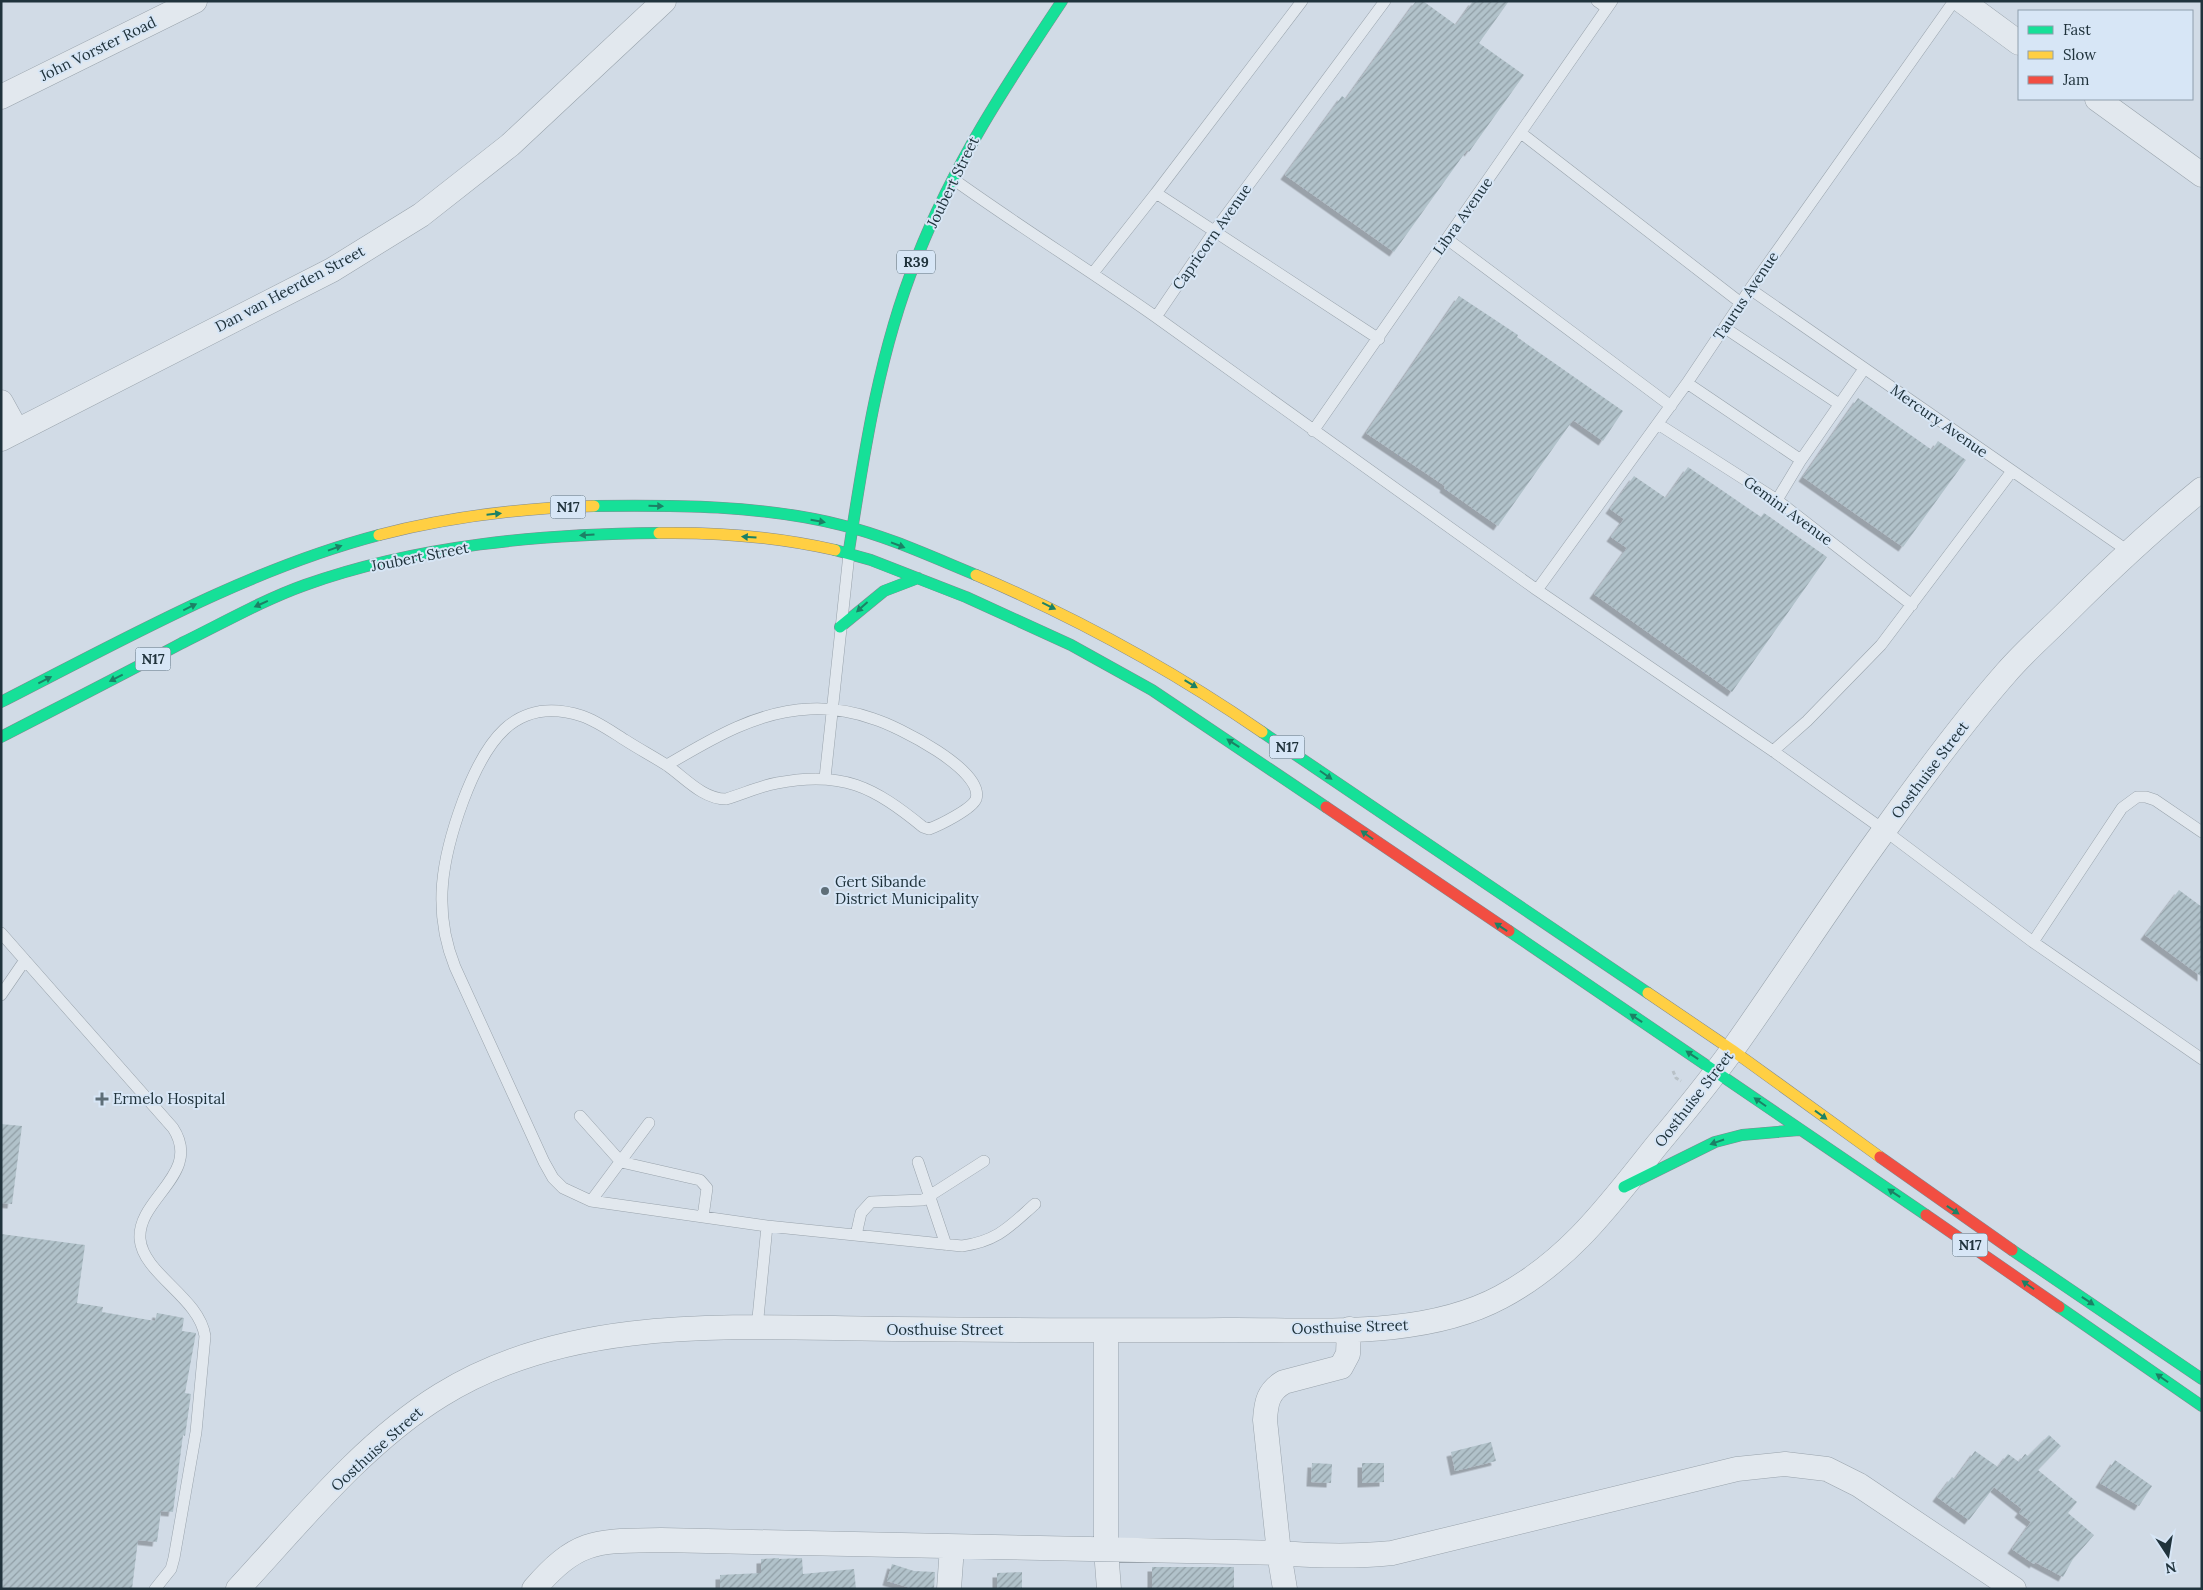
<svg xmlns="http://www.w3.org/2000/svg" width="2203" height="1590" font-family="Lora,serif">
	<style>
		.building { fill: url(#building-hatch); filter: url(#shadow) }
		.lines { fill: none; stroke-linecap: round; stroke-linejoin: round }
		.lane-casing { stroke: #99a3ac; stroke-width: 12 }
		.street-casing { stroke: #99a3ac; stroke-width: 25 }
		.fast-casing { stroke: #808a91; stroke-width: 12 }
		.slow-casing { stroke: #808a91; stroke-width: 12 }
		.jam-casing { stroke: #808a91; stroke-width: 12 }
		.path { stroke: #b8c1c7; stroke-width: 3; stroke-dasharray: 4 2.5; stroke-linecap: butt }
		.lane { stroke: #e2e8ee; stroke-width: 11 }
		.street { stroke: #e2e8ee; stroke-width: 24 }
		.fast { stroke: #16e098; stroke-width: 11 }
		.slow { stroke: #ffcf43; stroke-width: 11 }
		.jam { stroke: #f24e42; stroke-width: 11 }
		.oneway { fill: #1c8165 }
		.poi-dot { fill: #5e6e78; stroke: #d7e6f6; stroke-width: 2 }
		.labels { text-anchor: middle; stroke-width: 4; stroke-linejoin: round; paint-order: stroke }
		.shield { fill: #d7e6f6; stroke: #576974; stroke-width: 1 }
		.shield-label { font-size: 14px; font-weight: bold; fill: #20333c }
		.street-label { font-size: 15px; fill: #20333c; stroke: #d7e6f6 }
		.poi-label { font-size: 15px; fill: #20333c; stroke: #d7e6f6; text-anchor: start }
	</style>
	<defs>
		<pattern id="building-hatch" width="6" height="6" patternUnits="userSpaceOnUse" patternTransform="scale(1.25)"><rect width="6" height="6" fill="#b1c2ca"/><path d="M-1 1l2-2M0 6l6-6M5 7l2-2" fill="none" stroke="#909ea5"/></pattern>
		<filter id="shadow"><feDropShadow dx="-4.5" dy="4.5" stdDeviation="0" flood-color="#0004"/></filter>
	</defs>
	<rect width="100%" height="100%" fill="#d1dbe6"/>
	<path class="building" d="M1416,1H1423L1456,25L1473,1H1509L1479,43L1524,75L1469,152L1467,150L1394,252L1285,175L1342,96L1346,99Z
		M1459,296L1518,335L1517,337L1623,411L1603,441L1573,420L1498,526L1444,488L1445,486L1366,433Z
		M1858,398L1932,450L1938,441L1966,460L1903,547L1803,477Z
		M1688,467L1761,517L1764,513L1827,557L1732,692L1594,594L1627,548L1611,537L1624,519L1610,509L1634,476L1666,498Z
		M2179,890L2202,907V977L2145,935Z
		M1,1124L22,1126L12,1204L1,1203Z
		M1,1234L85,1245L77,1303L103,1307L102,1312L155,1321L157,1313L184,1318L182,1331L196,1333L185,1393L191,1394L185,1436L183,1435L173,1512L161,1511L157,1542L138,1540L132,1589H1Z
		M2049,1435L2061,1446L2038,1470L2077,1502L2068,1513L2094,1535L2073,1559L2063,1577L2035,1562L2034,1564L2012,1549L2031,1522L2019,1513L2022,1509L1994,1487L1969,1520L1937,1497L1952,1477L1955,1479L1975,1451L1998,1467L2008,1454L2019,1462L2025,1454L2028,1456Z
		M1491,1442L1496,1461L1455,1471L1451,1452Z
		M2115,1460L2152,1486L2139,1506L2100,1483Z
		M1312,1463L1332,1464L1331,1483L1311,1482Z
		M1362,1463H1384V1482L1362,1483Z
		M779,1558V1559L802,1558L803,1574L854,1569L856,1589H720V1575L761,1573V1559Z
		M892,1564L914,1571L935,1572L934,1589H914L887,1581Z
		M1152,1567H1234V1589H1152Z
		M1022,1572V1589H997V1573Z"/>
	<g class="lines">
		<defs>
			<path id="lane" d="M1302,1L1156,193L1379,339
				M1385,1L1215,230L1156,317L1537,590L1773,751L1884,830L2033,942L2202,1059
				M1597,1L1607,8
				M1521,133L1741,303
				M953,179C1020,227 1089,270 1156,317
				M1447,239L1671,406
				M1093,273L1156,193
				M1750,289L2128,551
				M1725,328L1839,404
				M1687,383L1801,460
				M1658,424L1777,500L1912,605
				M1313,431L1612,1
				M1777,500L1801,460L1864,369
				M1537,590L1687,383L1750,289L1954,1
				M1773,751L1807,721L1881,645L2012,471
				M667,765C711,739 757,711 810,709C831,708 854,712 874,719C897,726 985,770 976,799C972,809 940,825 929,829L923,827C874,787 842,770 777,783C760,786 743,794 726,799C703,799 685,778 668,766C654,757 639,749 625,740C612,732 597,721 582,716C513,694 484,745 463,801C442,858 432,910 455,967L544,1162L553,1178L563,1188L591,1201L767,1226L962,1246C998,1241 1010,1226 1035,1204
				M825,778L849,554
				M1,933L173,1128C203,1174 137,1198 140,1239C143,1274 199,1297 205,1336L196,1432L174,1558L171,1569L155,1589
				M2033,942L2122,808L2137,797H2146L2155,800L2202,832
				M1,995L25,960
				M580,1116L621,1162L700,1180L707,1188L703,1217
				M918,1162L946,1245
				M591,1201L649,1123
				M856,1235L861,1213L871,1202L923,1200L984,1161
				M757,1328L767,1226"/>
			<path id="street" d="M1962,1L2019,43
				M1,97L195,1
				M2097,99L2202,175
				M1,402L17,431
				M1,439L332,270L421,215L510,145L664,1
				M1106,1331V1550L1109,1589
				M238,1589C300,1522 363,1443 441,1395C575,1312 744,1328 894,1329C1005,1330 1115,1331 1225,1330C1313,1329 1421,1340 1501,1297C1569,1261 1610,1204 1657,1145C1683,1114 1709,1082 1733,1049C1785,976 1833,900 1886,828C1924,775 1963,722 2006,673C2024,652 2046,633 2066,613C2110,569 2154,528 2202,489
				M534,1589C578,1538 598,1541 661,1540L1279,1553C1317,1556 1354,1557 1392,1553L1737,1469L1785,1464L1827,1469L1859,1485L2014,1589
				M949,1589L952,1547
				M1285,1589L1279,1553L1265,1420C1266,1403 1268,1391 1284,1382L1341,1367L1348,1354L1349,1329"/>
			<path id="fast" d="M594,506C674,505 763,505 841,525C887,536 932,557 976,575
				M835,550L871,560L966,597L1071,645L1152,690L1326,807
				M849,550C864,453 879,352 916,260C953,165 1006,85 1062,1
				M840,627L884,591L918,578
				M1,702C123,640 246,570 379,535
				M1262,732L1648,993
				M1,737C61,706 122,675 182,643C223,623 263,600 305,585C417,545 542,534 659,533
				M1509,931L1926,1215
				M1624,1187L1715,1142L1742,1135L1799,1130
				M2012,1250L2202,1379
				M2059,1307L2202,1406"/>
			<path id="slow" d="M659,533C719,532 777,537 835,550
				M379,535C448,517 522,508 594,506
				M976,575C1077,618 1172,670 1262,732
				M1648,993L1732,1050L1880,1157"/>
			<path id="jam" d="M1326,807L1509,931
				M1880,1157L2012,1250
				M1926,1215L2059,1307"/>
		</defs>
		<use href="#lane" class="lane-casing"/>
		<use href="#street" class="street-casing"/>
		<use href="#fast" class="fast-casing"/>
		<use href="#slow" class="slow-casing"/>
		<use href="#jam" class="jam-casing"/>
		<path class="path" d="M1673,1071L1676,1078L1681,1081"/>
		<use href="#lane" class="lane"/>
		<use href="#street" class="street"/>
		<use href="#fast" class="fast"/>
		<use href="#slow" class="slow"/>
		<use href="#jam" class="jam"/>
	</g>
	<defs><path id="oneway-solid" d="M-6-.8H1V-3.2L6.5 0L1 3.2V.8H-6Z" transform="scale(1.25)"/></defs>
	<g class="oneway">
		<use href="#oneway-solid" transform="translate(656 506) rotate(2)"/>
		<use href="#oneway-solid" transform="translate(494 514) rotate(-6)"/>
		<use href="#oneway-solid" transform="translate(818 521) rotate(10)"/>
		<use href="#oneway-solid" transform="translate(587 535) rotate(176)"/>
		<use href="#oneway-solid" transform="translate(749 537) rotate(-176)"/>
		<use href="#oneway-solid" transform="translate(898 545) rotate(21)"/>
		<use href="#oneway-solid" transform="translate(335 548) rotate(-20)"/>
		<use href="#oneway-solid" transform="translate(261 604) rotate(156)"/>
		<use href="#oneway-solid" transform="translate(1049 606) rotate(26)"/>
		<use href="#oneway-solid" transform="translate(190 607) rotate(-26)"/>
		<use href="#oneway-solid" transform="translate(862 607) rotate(138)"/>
		<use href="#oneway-solid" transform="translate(116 678) rotate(153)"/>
		<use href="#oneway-solid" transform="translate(45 680) rotate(-27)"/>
		<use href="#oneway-solid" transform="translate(1191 684) rotate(31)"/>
		<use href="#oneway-solid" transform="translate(1233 743) rotate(-147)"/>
		<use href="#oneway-solid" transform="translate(1326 775) rotate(35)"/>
		<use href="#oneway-solid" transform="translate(1367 835) rotate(-145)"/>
		<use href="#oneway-solid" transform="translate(1501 927) rotate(-146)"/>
		<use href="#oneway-solid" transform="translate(1636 1018) rotate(-146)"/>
		<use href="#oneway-solid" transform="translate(1692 1055) rotate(-146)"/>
		<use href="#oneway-solid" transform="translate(1760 1102) rotate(-145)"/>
		<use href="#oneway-solid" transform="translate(1821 1115) rotate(36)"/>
		<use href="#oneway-solid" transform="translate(1717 1142) rotate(161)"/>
		<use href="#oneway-solid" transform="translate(1894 1193) rotate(-146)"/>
		<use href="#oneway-solid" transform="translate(1953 1210) rotate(34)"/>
		<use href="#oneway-solid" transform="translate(2028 1285) rotate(-145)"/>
		<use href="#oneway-solid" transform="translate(2088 1301) rotate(34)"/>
		<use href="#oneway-solid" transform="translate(2162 1378) rotate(-145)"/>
	</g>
	<g class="poi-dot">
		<circle cx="825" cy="891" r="5"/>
		<path d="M99.5 1091.5h5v5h5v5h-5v5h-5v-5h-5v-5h5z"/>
	</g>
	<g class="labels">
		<g class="shield">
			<rect x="897" y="250.5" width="38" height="23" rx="4"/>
			<rect x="550.5" y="495.5" width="35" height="23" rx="4"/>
			<rect x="135.5" y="647.5" width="35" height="23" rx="4"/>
			<rect x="1269.5" y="735.5" width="35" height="23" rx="4"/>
			<rect x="1952.5" y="1233.5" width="35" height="23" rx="4"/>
		</g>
		<g class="shield-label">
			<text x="916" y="267">R39</text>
			<text x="568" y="512">N17</text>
			<text x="153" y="664">N17</text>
			<text x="1287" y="752">N17</text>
			<text x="1970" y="1250">N17</text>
		</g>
		<g class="street-label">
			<text transform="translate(98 49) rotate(-26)" y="5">John Vorster Road</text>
			<text transform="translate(953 182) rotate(-64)" y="5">Joubert Street</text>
			<text transform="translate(1463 216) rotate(-55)" y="5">Libra Avenue</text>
			<text transform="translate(1212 237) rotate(-55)" y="5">Capricorn Avenue</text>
			<text transform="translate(290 289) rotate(-28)" y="5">Dan van Heerden Street</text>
			<text transform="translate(1746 296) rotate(-56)" y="5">Taurus Avenue</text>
			<text transform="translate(1939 421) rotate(35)" y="5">Mercury Avenue</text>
			<text transform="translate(1788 511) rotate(36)" y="5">Gemini Avenue</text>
			<text transform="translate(420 557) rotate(-11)" y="5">Joubert Street</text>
			<text transform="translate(1930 770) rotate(-53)" y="5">Oosthuise Street</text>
			<text transform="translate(1694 1099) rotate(-52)" y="5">Oosthuise Street</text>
			<text transform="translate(1350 1327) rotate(-2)" y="5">Oosthuise Street</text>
			<text x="945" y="1335">Oosthuise Street</text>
			<text transform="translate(377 1449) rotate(-42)" y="5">Oosthuise Street</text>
		</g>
		<g class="poi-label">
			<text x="835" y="887">Gert Sibande<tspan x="835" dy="17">District Municipality</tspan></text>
			<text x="113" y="1104">Ermelo Hospital</text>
		</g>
	</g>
	<rect width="2203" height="1590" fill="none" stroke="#20333c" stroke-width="5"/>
	<rect x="2018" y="10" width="175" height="90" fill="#d7e6f6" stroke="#8e9eac"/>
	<rect x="2028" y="26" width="25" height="8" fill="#16e098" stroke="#8e9eac"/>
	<text x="2063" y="35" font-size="15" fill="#20333c">Fast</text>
	<rect x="2028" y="51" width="25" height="8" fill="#ffcf43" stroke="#8e9eac"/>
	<text x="2063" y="60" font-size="15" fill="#20333c">Slow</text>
	<rect x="2028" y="76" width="25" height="8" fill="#f24e42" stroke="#8e9eac"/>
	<text x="2063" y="85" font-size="15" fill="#20333c">Jam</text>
	<g transform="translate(2168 1555) rotate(168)" stroke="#d7e6f6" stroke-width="4" paint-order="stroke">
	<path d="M0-4L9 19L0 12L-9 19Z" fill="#20333c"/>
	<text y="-8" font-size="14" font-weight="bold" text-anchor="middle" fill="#20333c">N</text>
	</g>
</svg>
